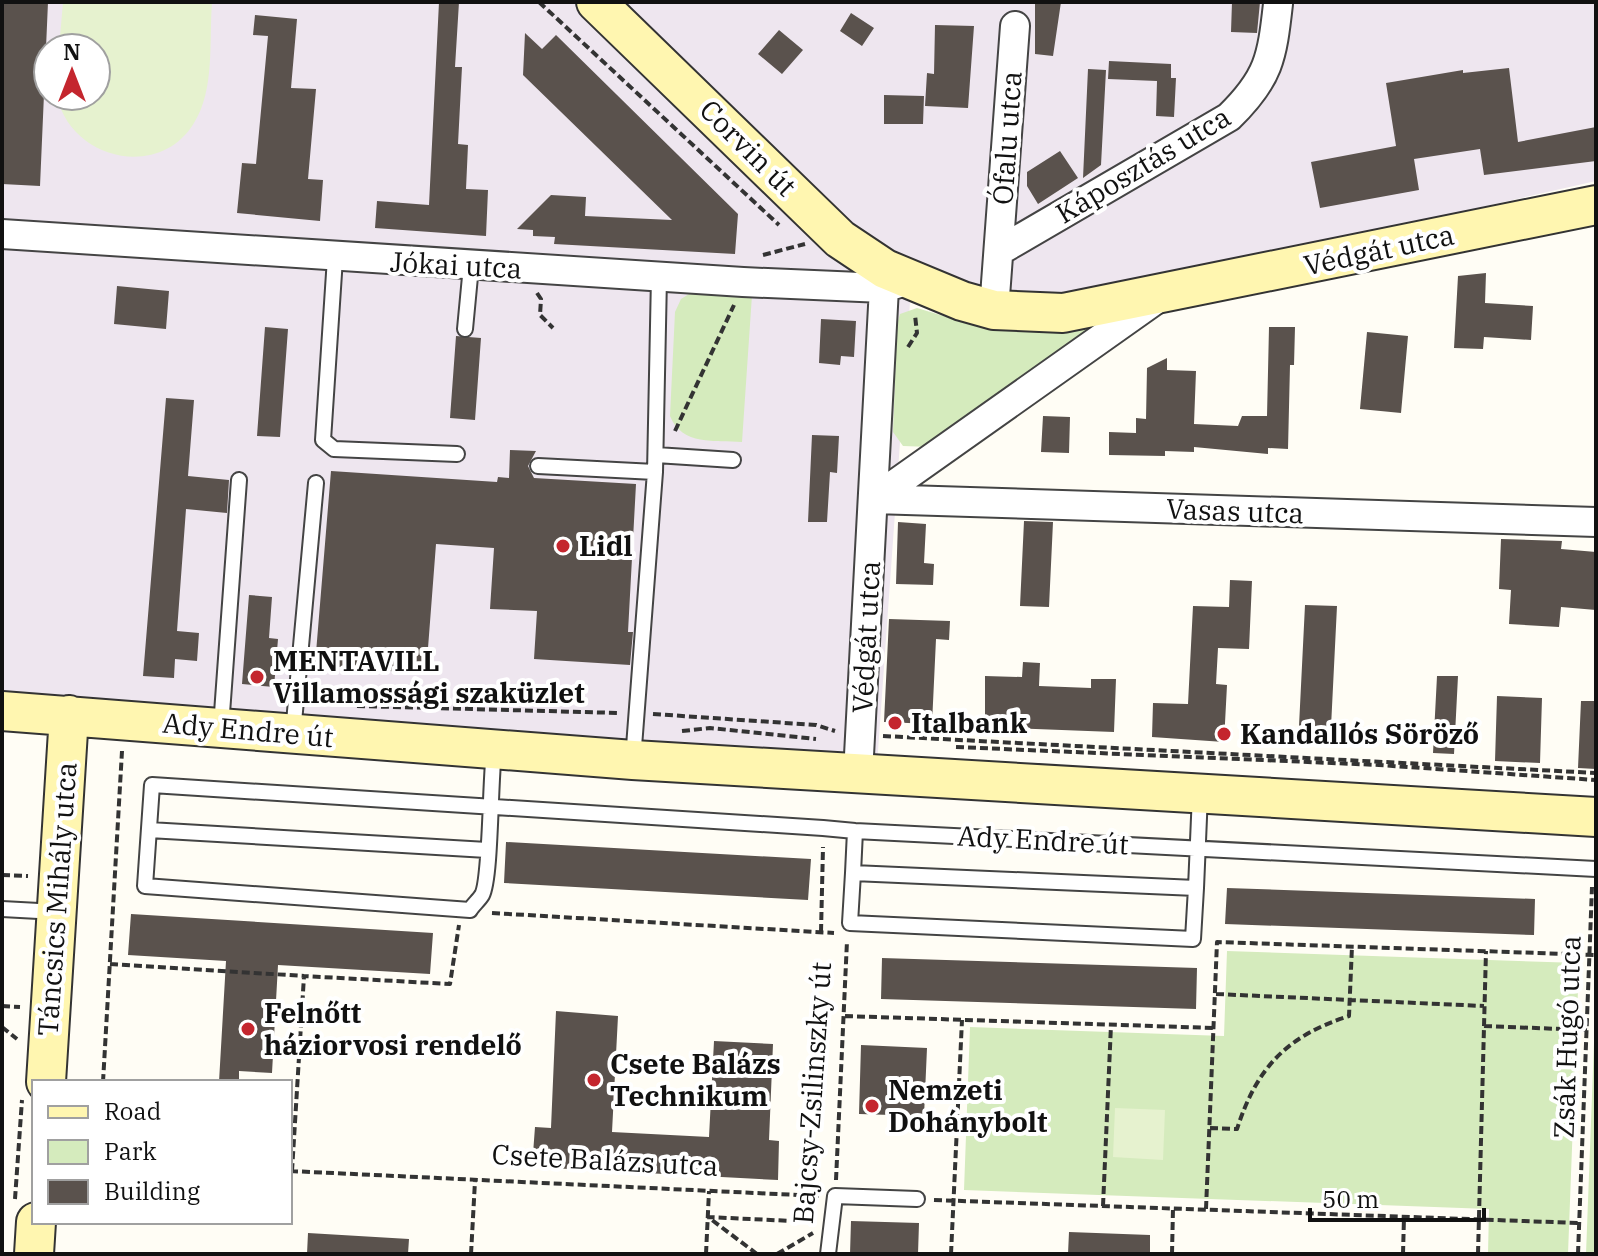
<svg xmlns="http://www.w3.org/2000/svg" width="1598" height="1256" font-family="'IBM Plex Serif',serif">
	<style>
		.industrial { fill: #eee6ef; fill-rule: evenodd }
		.green { fill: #d5ebbd }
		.pitch { fill: #e6f2cf }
		.building { fill: #5a524d }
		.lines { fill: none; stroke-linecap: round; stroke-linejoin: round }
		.lane-casing { stroke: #444; stroke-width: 18 }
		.street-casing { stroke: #444; stroke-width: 32 }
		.secondary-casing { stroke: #333; stroke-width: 42 }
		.path { stroke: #333; stroke-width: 4; stroke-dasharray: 8 4; stroke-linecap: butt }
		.lane { stroke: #fff; stroke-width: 14 }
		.street { stroke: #fff; stroke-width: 28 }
		.secondary { stroke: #fff6b0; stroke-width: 38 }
		.poi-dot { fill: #c4262e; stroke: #fff; stroke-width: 3 }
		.labels { text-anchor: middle; stroke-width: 8; stroke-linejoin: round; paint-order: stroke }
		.street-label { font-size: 28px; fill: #111; stroke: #fff }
		.poi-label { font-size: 28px; font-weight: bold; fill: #111; stroke: #fff; text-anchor: start }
	</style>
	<rect width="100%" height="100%" fill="#fffdf5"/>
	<path class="industrial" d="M2,2H1596V181L997,317L912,274L875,793L2,722ZM48,48H96V96H48Z"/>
	<path class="green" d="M694,291L752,295L742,442C715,440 682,446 670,416L675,312L681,299Z
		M917,308L957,320L981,323L1094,326L1095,330L931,447L903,446L893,432L897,324L900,314Z
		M1227,951L1579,963L1568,1254H1488L1489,1209L964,1190L970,1027L1224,1036Z
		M1596,990V1254H1586Z"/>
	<path class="pitch" d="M63,2H212C209,40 215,90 194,123C159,181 70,159 57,96H96V48H59Z
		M1115,1108L1165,1110L1163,1160L1113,1157Z"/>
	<path class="building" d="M2,2H48L40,186L2,184Z
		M439,2H459L455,67H462L458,144L468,145L466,189L488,190L486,236L375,228L377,201L429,205Z
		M1035,2H1061L1053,56L1035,54Z
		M1232,2H1260L1257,33L1231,32Z
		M851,13L874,28L862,46L840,31Z
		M255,15L297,19L291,88L316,89L308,179L323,180L320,221L237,213L242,163L256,164L268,36L253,35Z
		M935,25L974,26L968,108L925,106L927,73L934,74Z
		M779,30L803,50L782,74L758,54Z
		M525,33L542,49L556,35L738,214L735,254L554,244L555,237L533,236V230L517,229L551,195L586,197L585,216L672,220L523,75Z
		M1109,61L1171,64V78H1176L1174,117L1156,116L1157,81L1108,79Z
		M1509,68L1518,142L1596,127V161L1484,175L1480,149L1414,159L1419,190L1320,208L1311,162L1396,146L1386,83L1463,70V73Z
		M1088,69L1106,70L1101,165L1083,178Z
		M884,95L924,96L923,124H884Z
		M1060,151L1078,178L1038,204L1027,186V172Z
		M1486,273L1485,303L1533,306L1531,340L1484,337L1483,349L1454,348L1458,276Z
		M117,286L169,291L166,329L114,324Z
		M821,319L856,321L854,357L841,356L840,365L819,363Z
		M265,327L288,329L280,437L257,436Z
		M1269,327H1295L1294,365H1290L1288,449L1268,448V454L1194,447V452L1165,451V456L1109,455V432L1136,433V418L1146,419L1147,368L1167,358V370L1196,371L1194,424L1238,426L1242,416H1267Z
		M1367,332L1408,336L1401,413L1360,409Z
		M456,336L481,338L475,420L450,418Z
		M166,398L194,400L188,476L229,480L227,513L186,509L177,631L199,633L197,661L175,659L174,678L143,676Z
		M1043,416L1070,417L1069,453L1041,452Z
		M812,435L839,436L837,473L830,472L827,522H808Z
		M510,450L536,451L528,466L534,478L636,484L628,632H633L630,665L534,659L537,611L490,609L494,548L436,544L426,674L315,665L331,471L497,482L498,477L509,478Z
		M1024,521L1053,522L1049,607L1020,606Z
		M898,522L926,524L924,563L934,564L933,585L896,584Z
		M1501,539L1562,541L1561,549L1596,552V610L1561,607L1559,627L1509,624L1511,590L1499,589Z
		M1230,580L1252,581L1249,649L1218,648L1216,684L1227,685L1224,742L1152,737L1153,703L1188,704L1193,606L1229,607Z
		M249,595L272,597L269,638L278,639L274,687L242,684Z
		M1305,605L1337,606L1331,727L1299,726Z
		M889,619L950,621L949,640L936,639L932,724L884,722Z
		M1023,662L1040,663L1039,686L1091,688V679H1116L1114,732L985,727V676L1022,677Z
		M1437,676H1458L1454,754L1433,753Z
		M1497,696L1542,698L1540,763L1495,761Z
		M1581,701H1596V769L1578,768Z
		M506,842L811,859L808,900L504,883Z
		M1227,888L1535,899L1534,935L1225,924Z
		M131,914L433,933L430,974L278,965L272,1073L239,1071V1082H219L226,961L128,955Z
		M882,958L1197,968L1196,1009L881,999Z
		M556,1011L618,1016L612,1132L709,1137L714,1041L773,1044L769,1140L779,1141L778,1180L532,1167L535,1127L551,1128Z
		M861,1045L927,1048L924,1116L859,1114Z
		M851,1221L919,1223L918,1254H850Z
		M1069,1232L1150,1235V1254H1068Z
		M308,1233L409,1239L408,1254H307Z"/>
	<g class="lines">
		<defs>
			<path id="lane" d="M335,258L323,440L334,449L457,454
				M465,329L471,266
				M656,455L733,460
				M538,466L655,472
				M221,727L239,480
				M293,733L316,483
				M494,752C490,780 491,879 482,895C479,900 473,905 470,910L145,886L152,785L823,828L855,831L1596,869
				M633,760L655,472L659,277
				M149,830L487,850
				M855,831L853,873L1196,888L1200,794
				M853,873L850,923L1193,939L1196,888
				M2,909L57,912
				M828,1254L835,1196L917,1199"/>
			<path id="street" d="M2,234L743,282L883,288L909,280
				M999,251L1229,117C1269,78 1272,58 1278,4
				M994,310L1015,26
				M874,499L1596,522
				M874,499L1158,298
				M858,774L885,269"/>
			<path id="secondary" d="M596,2L840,239L885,269L962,301L994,310L1063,313L1596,205
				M2,711L633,760L1596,817
				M46,1082L69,715
				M34,1254L36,1222"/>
		</defs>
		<use href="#lane" class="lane-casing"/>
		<use href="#street" class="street-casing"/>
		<use href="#secondary" class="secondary-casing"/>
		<path class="path" d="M539,2L779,225
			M763,255L805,244
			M537,293L541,299L540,315L553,328
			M908,347L917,333L915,315
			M675,431L734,305
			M357,706L620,713
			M653,714L816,725L835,731
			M682,731L710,728L816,739
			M883,736L1596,773
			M956,747L1379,765L1596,780
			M2,875L28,876
			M492,913L834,933
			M821,932L823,847
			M110,964L304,976
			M1216,994L1484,1006
			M2,1006L20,1007
			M845,1016L1214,1028
			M1484,1026L1587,1030
			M2,1027L17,1039
			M103,1082L122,751
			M1210,1128L1237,1129C1257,1067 1287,1036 1349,1016L1352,946
			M290,1171L819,1196
			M292,1171L304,976L450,984L459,925
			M836,1180L847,941
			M15,1199L22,1100
			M934,1200L1579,1223
			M1103,1206L1111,1025
			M1206,1209L1217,942L1596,955
			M471,1254L475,1181
			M706,1254L709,1191
			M757,1254L708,1217L813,1222
			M777,1254L813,1233
			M951,1254L962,1020
			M1172,1254L1173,1208
			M1403,1254L1404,1217
			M1478,1254L1486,951
			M1578,1254L1592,887"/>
		<use href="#lane" class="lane"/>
		<use href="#street" class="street"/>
		<use href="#secondary" class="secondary"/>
	</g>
	<g class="poi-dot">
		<circle cx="563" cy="546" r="8"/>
		<circle cx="257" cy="677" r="8"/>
		<circle cx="895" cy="723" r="8"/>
		<circle cx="1224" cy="734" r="8"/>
		<circle cx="248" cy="1029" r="8"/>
		<circle cx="594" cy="1080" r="8"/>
		<circle cx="872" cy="1106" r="8"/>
	</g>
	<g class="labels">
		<g class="street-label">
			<text transform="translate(1007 138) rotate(-86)" y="10">Ófalu utca</text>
			<text transform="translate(748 148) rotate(45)" y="10">Corvin út</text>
			<text transform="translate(1143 165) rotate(-31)" y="10">Káposztás utca</text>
			<text transform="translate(1379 250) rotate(-12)" y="10">Védgát utca</text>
			<text transform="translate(456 265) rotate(3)" y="10">Jókai utca</text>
			<text transform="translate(1235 511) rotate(2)" y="10">Vasas utca</text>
			<text transform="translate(866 637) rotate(-87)" y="10">Védgát utca</text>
			<text transform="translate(248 730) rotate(5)" y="10">Ady Endre út</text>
			<text transform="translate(1043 840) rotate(3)" y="10">Ady Endre út</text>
			<text transform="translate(57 899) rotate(-86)" y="10">Táncsics Mihály utca</text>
			<text transform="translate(1567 1037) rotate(-88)" y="10">Zsák Hugó utca</text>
			<text transform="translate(812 1093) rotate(-86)" y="10">Bajcsy-Zsilinszky út</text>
			<text transform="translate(605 1160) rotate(3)" y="10">Csete Balázs utca</text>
		</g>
		<g class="poi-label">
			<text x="579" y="556">Lidl</text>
			<text x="273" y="671">MENTAVILL<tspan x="273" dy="32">Villamossági szaküzlet</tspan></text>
			<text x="911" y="733">Italbank</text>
			<text x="1240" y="744">Kandallós Söröző</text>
			<text x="264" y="1023">Felnőtt<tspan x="264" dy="32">háziorvosi rendelő</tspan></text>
			<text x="610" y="1074">Csete Balázs<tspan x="610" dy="32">Technikum</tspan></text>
			<text x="888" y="1100">Nemzeti<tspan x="888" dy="32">Dohánybolt</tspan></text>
		</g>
	</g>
	<rect width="1598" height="1256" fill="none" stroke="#111111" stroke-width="8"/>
	<rect x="32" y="1080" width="260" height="144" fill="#ffffff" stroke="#a0a0a0" stroke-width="2"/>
	<rect x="48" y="1106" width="40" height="12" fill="#fff6b0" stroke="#a0a0a0" stroke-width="2"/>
	<text x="104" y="1120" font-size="24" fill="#111111">Road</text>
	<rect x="48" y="1140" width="40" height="24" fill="#d5ebbd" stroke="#a0a0a0" stroke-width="2"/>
	<text x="104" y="1160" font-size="24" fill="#111111">Park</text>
	<rect x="48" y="1180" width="40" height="24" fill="#5a524d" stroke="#a0a0a0" stroke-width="2"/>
	<text x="104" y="1200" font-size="24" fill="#111111">Building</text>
	<g transform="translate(72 72)"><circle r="38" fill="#ffffff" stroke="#a0a0a0" stroke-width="2"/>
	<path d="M0-6L14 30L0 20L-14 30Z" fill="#c4262e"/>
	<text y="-12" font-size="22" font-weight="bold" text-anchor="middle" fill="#111111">N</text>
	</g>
	<path d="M1310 1208v12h174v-12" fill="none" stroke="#111111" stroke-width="4"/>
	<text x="1322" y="1208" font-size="24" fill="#111111" stroke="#ffffff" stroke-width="6" paint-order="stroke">50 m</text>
</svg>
